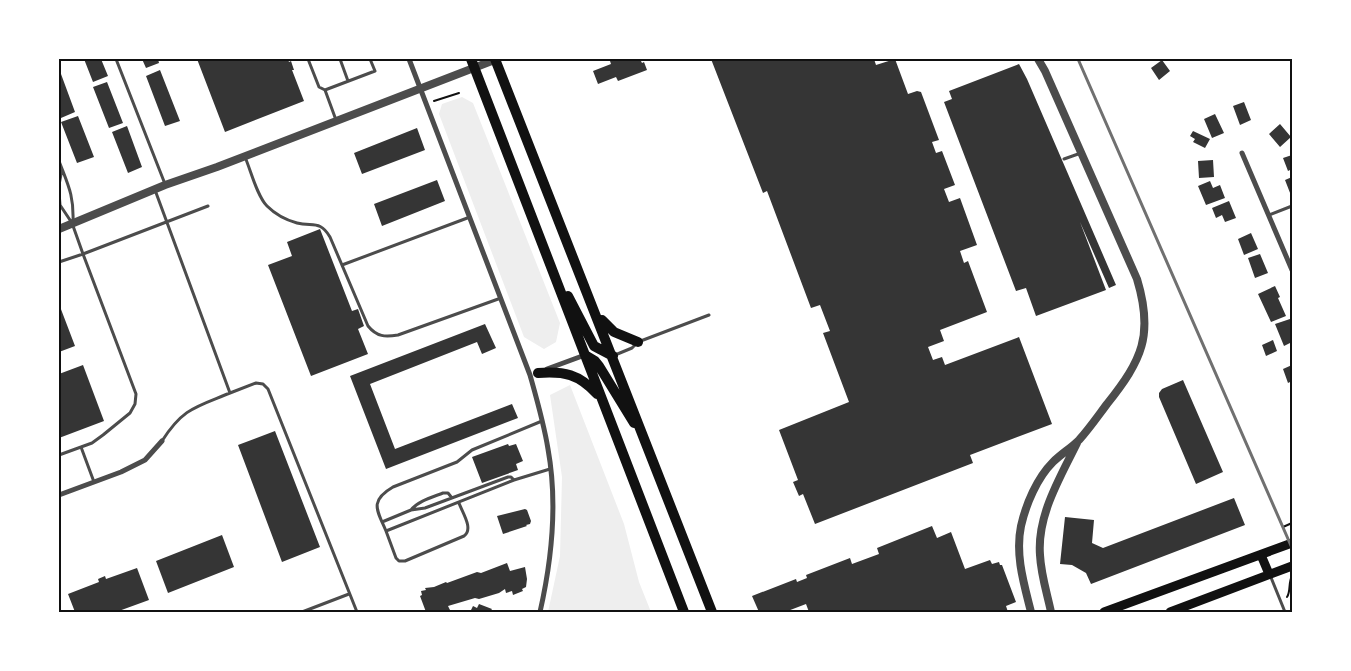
<svg xmlns="http://www.w3.org/2000/svg" width="1351" height="671" font-family="'Golos Text',sans-serif">
	<style>
		.green { fill: #eee }
		.building { fill: #353535 }
		.lines { fill: none; stroke-linecap: round; stroke-linejoin: round }
		.path { stroke: #111; stroke-width: 2 }
		.service { stroke: #4c4c4c; stroke-width: 3 }
		.minor { stroke: #4c4c4c; stroke-width: 5 }
		.tertiary { stroke: #4c4c4c; stroke-width: 8 }
		.secondary { stroke: #111; stroke-width: 9 }
		.primary { stroke: #111; stroke-width: 10 }
		.rail { stroke: #707070; stroke-width: 3 }
		.neatline { fill: none; stroke: #111; stroke-width: 2 }
	</style>
	<rect width="100%" height="100%" fill="#fff"/>
	<path class="green" d="M462,97L473,103L560,323L556,342L544,349L524,337L439,114L442,104Z
		M570,385L624,524L639,582L651,612H548L560,556L562,477L550,395Z"/>
	<path class="building" d="M84,59H101L108,76L93,82Z
		M142,59H158L159,63L146,68Z
		M197,59H288L289,62L291,61L294,70H292L304,101L225,132Z
		M616,59L621,60L640,59L642,63L644,62L647,70L618,81L616,77L598,84L593,71L611,64L610,61Z
		M711,59H874L876,65L895,59L908,94L917,91L921,92L939,140L932,142L936,153L942,151L955,185L944,189L949,202L960,198L977,245L960,251L964,263L968,261L987,312L940,330L944,341L928,347L933,360L942,357L945,365L1019,337L1052,424L970,455L973,463L815,524L803,494L799,496L793,482L798,480L779,430L849,402L823,333L830,331L820,305L811,308L767,191L763,193Z
		M1162,60L1170,71L1159,80L1151,68Z
		M1019,64L1027,79L1116,285L1109,288L1080,222L1106,290L1036,316L1026,288L1016,291L944,102L952,99L949,91Z
		M160,70L180,121L165,126L146,76Z
		M61,74L75,112L61,118L59,113V75Z
		M107,82L123,123L109,128L93,87Z
		M1244,102L1251,120L1240,125L1233,106Z
		M1215,114L1224,133L1212,138L1204,119Z
		M78,116L94,157L77,163L61,122Z
		M1280,124L1291,137L1280,147L1269,134Z
		M127,126L142,167L128,173L112,132Z
		M417,128L425,150L362,174L354,153Z
		M1193,131L1210,139L1205,148L1193,142L1195,139L1190,136Z
		M1292,155V169L1288,171L1283,158Z
		M1213,160L1214,177L1199,178L1198,161Z
		M1292,177V198L1285,180Z
		M437,180L445,201L382,226L374,204Z
		M1210,181L1213,188L1220,185L1225,198L1206,205L1198,186Z
		M1229,201L1236,218L1225,222L1222,215L1216,218L1212,208Z
		M320,229L352,311L358,309L364,326L358,329L368,354L311,376L268,265L292,256L287,242Z
		M1251,233L1258,249L1244,255L1238,239Z
		M1260,254L1268,273L1255,278L1248,258Z
		M1275,286L1280,297L1278,298L1286,316L1271,322L1258,294Z
		M59,304L75,346L59,352Z
		M1290,319L1292,325V342L1284,346L1275,324Z
		M485,324L496,348L482,354L477,342L370,384L395,449L512,404L518,418L386,469L350,376Z
		M1273,340L1277,351L1266,356L1262,345Z
		M83,365L104,421L59,438V374Z
		M1292,365V381L1288,383L1283,369Z
		M1183,380L1223,472L1196,484L1159,397V393L1162,389Z
		M275,431L320,547L282,562L238,445Z
		M508,444L509,446L516,444L523,461L516,464L518,470L482,483L472,457Z
		M1234,498L1245,525L1091,584L1086,573L1072,565L1060,564L1065,517L1094,520L1092,543L1103,548Z
		M525,509L527,510L531,521L530,524L526,525L527,526L503,534L497,516Z
		M932,526L937,538L951,532L965,569L990,560L992,564L999,562L1000,565H1002L1016,602L1006,606L1008,612H809L806,604L785,612H759L752,596L796,579L797,582L807,578L806,575L850,558L852,564L879,554L877,548Z
		M222,535L234,567L168,593L156,561Z
		M507,563L510,571L525,567L527,579L526,587L522,589L523,591L513,595L512,591L506,593L505,589L499,593L479,599L475,598L448,606L451,612H426L420,596L422,595L421,591L426,590L425,588L434,587L446,582L447,583L477,572L481,573Z
		M137,568L149,600L116,612H75L68,594L99,582L98,579L105,576L106,579Z
		M479,604L492,609L490,612H470L473,606L477,608Z"/>
	<g class="lines">
		<path class="path" d="M434,101L459,93
			M1283,527L1292,523
			M1287,597C1291,591 1288,583 1292,576"/>
		<path class="service" d="M116,59L165,184
			M308,59L319,87L325,90L336,120
			M340,59L348,81
			M597,59H607
			M325,90L375,71L370,59
			M245,157C251,171 257,196 267,206C275,214 286,220 297,223C313,227 320,220 330,237L368,326C377,337 385,337 398,335L501,298
			M1064,159L1081,153
			M59,161C68,185 74,195 73,222
			M59,185L62,169
			M155,190L230,393L256,383L263,384L268,389L357,612
			M59,192L60,205L72,223L83,254L208,206
			M1269,215L1292,206
			M59,262L83,254L136,394L135,404L130,413L103,435L92,443L59,455
			M342,265L470,217
			M615,355L632,348L638,342L709,315
			M162,441C183,408 196,407 230,393
			M81,447L94,482
			M459,503C462,512 474,529 464,536L405,561H399L396,558L386,531L514,480L550,469
			M411,510C418,501 433,497 443,493H448L452,498
			M382,522L411,510L425,508L508,477H511L514,480
			M386,531C377,510 369,501 393,487L457,462L472,450L542,421
			M1270,575L1285,612
			M302,612L349,594"/>
		<path class="minor" d="M409,59L530,375C537,400 544,424 548,449C558,504 552,559 540,612
			M1242,153L1292,270
			M547,369L585,355
			M59,495L121,472L145,460L162,441"/>
		<path class="tertiary" d="M59,229L165,185L217,167L497,59
			M1031,612C1024,584 1015,555 1021,526C1026,504 1037,478 1053,462C1061,454 1071,448 1079,440C1089,429 1098,416 1107,404C1142,360 1154,335 1137,279L1045,71L1038,59
			M1051,612C1047,593 1041,575 1040,555C1037,515 1060,478 1077,443"/>
		<path class="secondary" d="M1261,555L1269,574
			M1104,612L1292,543
			M1170,612L1292,566"/>
		<path class="primary" d="M471,59L684,612
			M495,59L712,612
			M568,296L594,346L613,356
			M602,320L614,332L638,342
			M585,355L595,361L599,366L634,423
			M538,373C564,371 579,374 597,394"/>
		<path class="rail" d="M1078,59L1292,548"/>
	</g>
	<rect width="1351" height="671" fill="none" stroke="#ffffff" stroke-width="120"/>
	<rect x="60" y="60" width="1231" height="551" class="neatline"/>
</svg>
